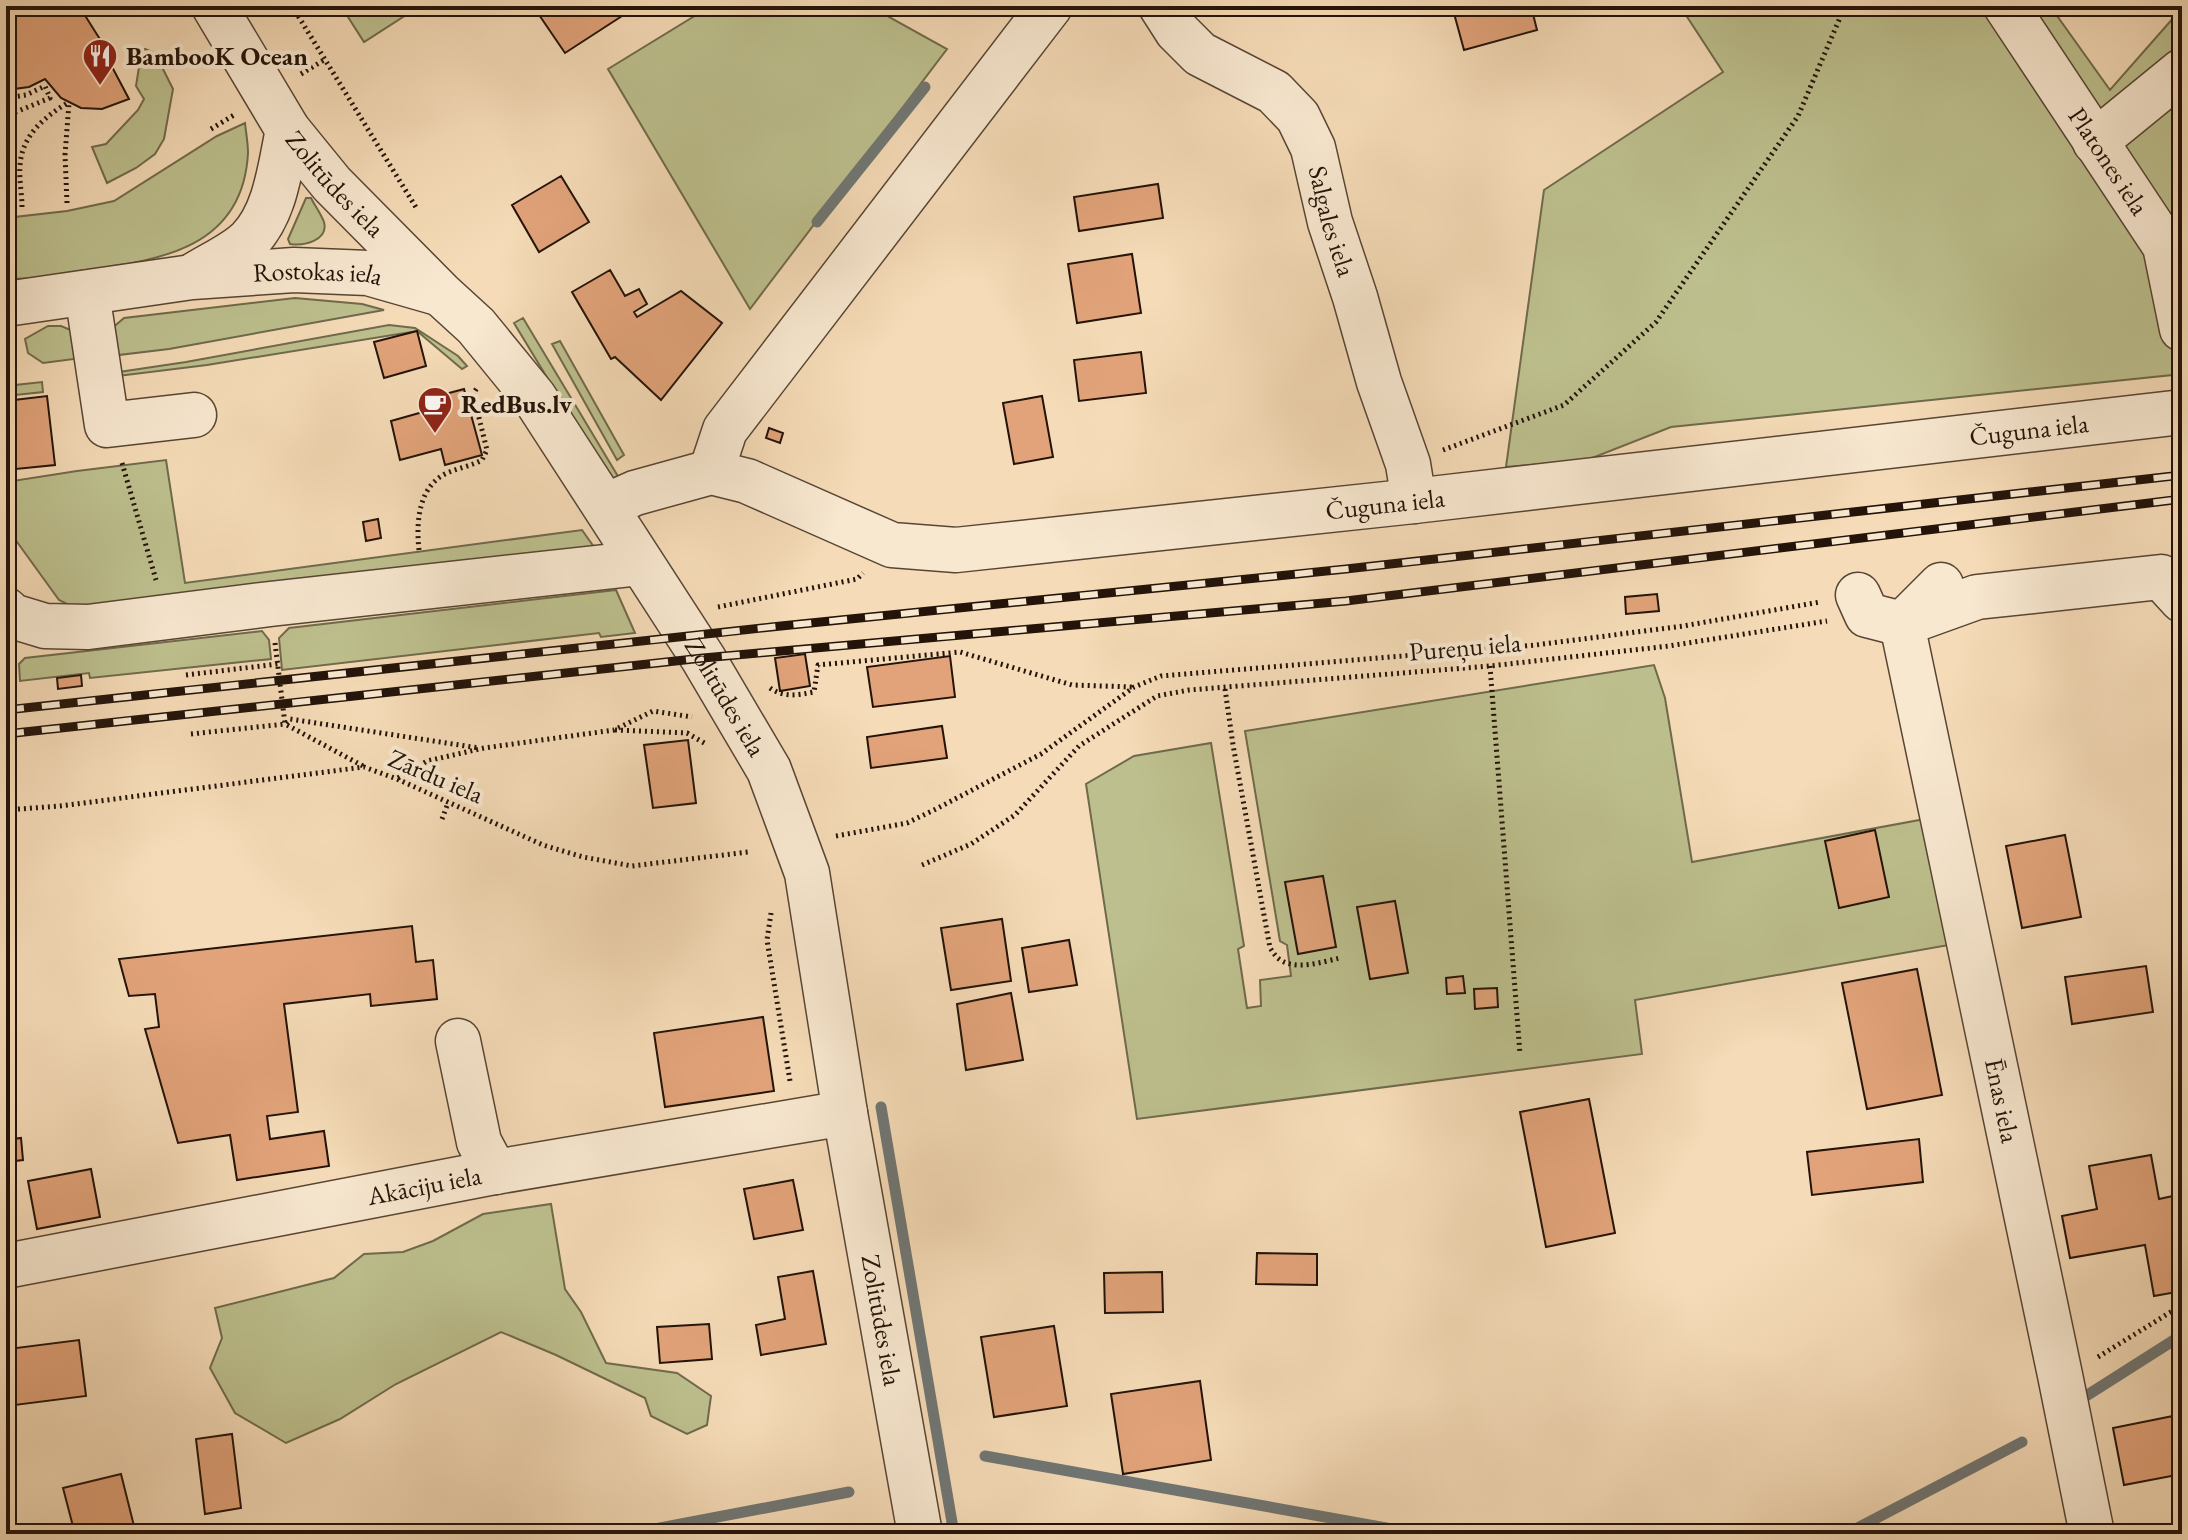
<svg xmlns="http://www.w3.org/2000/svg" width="2188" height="1540" font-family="'EB Garamond',serif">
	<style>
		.green { fill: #bdc08e; stroke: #706a4c; stroke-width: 2 }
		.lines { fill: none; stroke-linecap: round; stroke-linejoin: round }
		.stream { stroke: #707674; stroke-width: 11 }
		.building { fill: #e2a37a; stroke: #231309; stroke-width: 2 }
		.minor-casing { stroke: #584534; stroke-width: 47 }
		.path { stroke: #231309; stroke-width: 5; stroke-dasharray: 2 4; stroke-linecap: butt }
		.minor { stroke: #f8e8d0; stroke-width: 44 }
		.rail-casing { stroke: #231309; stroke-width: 9 }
		.rail { stroke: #f8e8d0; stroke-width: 6; stroke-dasharray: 18; stroke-linecap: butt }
		.labels { text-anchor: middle; stroke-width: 8; stroke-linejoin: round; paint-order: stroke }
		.poi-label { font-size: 26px; font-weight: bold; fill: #231309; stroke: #f8e8d0; text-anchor: start }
		.street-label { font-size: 26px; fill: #231309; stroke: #f8e8d0 }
	</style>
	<rect width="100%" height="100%" fill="#f5dbb7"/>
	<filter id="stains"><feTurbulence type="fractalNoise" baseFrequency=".0025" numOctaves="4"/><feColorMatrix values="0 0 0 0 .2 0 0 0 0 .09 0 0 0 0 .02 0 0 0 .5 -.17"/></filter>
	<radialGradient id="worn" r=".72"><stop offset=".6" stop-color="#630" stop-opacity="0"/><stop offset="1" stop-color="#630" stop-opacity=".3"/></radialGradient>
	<path class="green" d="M341,6H420L364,42Z
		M711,6H881L889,17L947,49L750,309L608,69Z
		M1680,6H2050L2110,90L2182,8V374L1671,427L1587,460L1506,467L1544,190L1723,72Z
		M145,49L155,53L173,89L164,139L155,154L136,168L107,183L92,147L106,144L138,110L144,99L136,86L139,67L132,58Z
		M245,123C246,133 248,143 248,153C243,248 161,260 86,270C62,273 30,281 6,278V218L67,211L114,201L217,136Z
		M306,198H311C315,206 321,214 324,222C329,241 303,246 290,244L288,239Z
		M295,298L362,304L384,310L169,349L110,356V330L124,318Z
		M523,318L619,478L611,483L514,323Z
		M389,325L415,328L458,356L467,366L462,369L417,331L207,365L118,376L112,373L186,362Z
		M48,326H61L73,331L82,358L43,363L28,353L25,339Z
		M560,341L624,455L617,460L552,344Z
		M42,382L43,392L6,396V386Z
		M166,460L185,583L582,530L594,547L73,607L59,600L12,535H6V482L77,471Z
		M616,590L635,633L601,637L599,633L282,670L279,638L289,628Z
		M262,631L269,640L271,659L90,678L89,673L20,681L19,664L25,658Z
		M1654,665L1665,698L1692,862L1925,819L1949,945L1635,1000L1642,1054L1137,1119L1086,784L1134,756L1211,743L1244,946L1238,949L1247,1008L1261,1006L1260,980L1291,976L1287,945L1280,941L1245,731Z
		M551,1204L565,1289L581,1312L606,1363L677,1373L711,1396L707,1425L687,1434L651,1416L645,1398L556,1355L501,1332L396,1384L340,1419L286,1443L235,1413L210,1368L222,1338L215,1308L334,1278L364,1254L403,1252L433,1241L483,1214Z"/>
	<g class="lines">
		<path class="stream" d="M817,222L925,87
			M881,1107L954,1534
			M2086,1396L2182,1335
			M985,1456L1420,1534
			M628,1534L849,1492
			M1846,1534L2022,1442"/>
	</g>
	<path class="building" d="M6,6H79L103,44L101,46L129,99L102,109L81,108L61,98L45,79L29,87L6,90Z
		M533,6H616L622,16L565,53Z
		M1452,6H1531L1537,30L1464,50Z
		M561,176L589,222L539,252L512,205Z
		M1158,184L1163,218L1079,231L1074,197Z
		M1132,254L1141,313L1077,323L1068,264Z
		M610,270L625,296L639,289L647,304L634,312L637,317L681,291L722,323L661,400L615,357L611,359L572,292Z
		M417,331L426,366L384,378L374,342Z
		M1141,352L1146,393L1079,401L1074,360Z
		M464,389L482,455L445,465L441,449L400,460L391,421L437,408L434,397Z
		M47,396L55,465L6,470V401Z
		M1042,396L1053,457L1014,464L1003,403Z
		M769,428L783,433L780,443L766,438Z
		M378,519L381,538L366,541L363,522Z
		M1657,594L1659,611L1626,614L1625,597Z
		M805,654L810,686L780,691L775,658Z
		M950,656L955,697L873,707L867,667Z
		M13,663L15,683L6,684V664Z
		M81,675L82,686L58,689L57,678Z
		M942,726L947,758L871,768L867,737Z
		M688,740L696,803L653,808L644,745Z
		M1875,830L1889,897L1839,908L1825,841Z
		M2065,835L2081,917L2022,928L2006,846Z
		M1323,876L1336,947L1298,954L1285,882Z
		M1395,901L1408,973L1370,979L1357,907Z
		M1002,919L1011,981L951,990L941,928Z
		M412,926L416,962L433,960L437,999L371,1006L370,994L284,1004L298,1112L267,1116L270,1139L324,1131L329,1166L237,1180L230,1135L178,1143L145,1029L159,1027L155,994L129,996L119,959Z
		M1069,940L1077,985L1029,992L1022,948Z
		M2146,966L2153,1012L2072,1024L2065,977Z
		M1917,969L1942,1095L1867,1109L1842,983Z
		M1463,976L1465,993L1447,994L1446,978Z
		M1497,988L1498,1007L1475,1009L1474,989Z
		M1011,993L1023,1060L966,1070L957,1004Z
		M763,1017L774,1091L665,1107L654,1033Z
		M1589,1099L1615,1233L1546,1247L1520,1112Z
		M21,1138L23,1160L6,1162V1140Z
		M1919,1139L1923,1182L1812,1195L1807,1152Z
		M2151,1155L2159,1199L2173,1196L2182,1244V1291L2154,1296L2145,1245L2070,1258L2062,1216L2097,1209L2089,1166Z
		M91,1169L100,1217L37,1229L28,1181Z
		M793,1180L803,1230L754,1239L744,1189Z
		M1257,1253L1317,1254V1285L1256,1284Z
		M813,1271L826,1344L761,1355L756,1325L785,1319L778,1277Z
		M1162,1272L1163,1312L1105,1313L1104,1273Z
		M709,1324L712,1359L660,1363L657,1327Z
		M1054,1326L1067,1406L994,1417L981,1337Z
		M79,1340L86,1396L15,1405L8,1349Z
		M1200,1381L1211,1460L1123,1474L1111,1394Z
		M2173,1416L2182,1474L2124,1485L2113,1428Z
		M232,1434L241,1508L205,1514L196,1439Z
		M121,1474L136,1534H75L63,1488Z"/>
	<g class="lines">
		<defs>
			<g id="minor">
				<path id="s1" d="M214,6L288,130L332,184L441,294L476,326L534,397L703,658L769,770L807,873L845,1113L920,1534"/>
				<path id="s2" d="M1161,6L1177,31L1200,54L1274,92L1298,117L1313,148L1330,222L1355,297L1379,382L1408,464L1414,501"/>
				<path id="s3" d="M2006,6L2165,246L2182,329"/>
				<path d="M2095,142L2182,71"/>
				<path d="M196,274C212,264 236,253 249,240C276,212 280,167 288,130"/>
				<path d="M87,293L107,425L194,415"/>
				<path id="s4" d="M6,304L192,277L294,270L368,273L438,293"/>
				<path d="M711,472L725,430L1050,6"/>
				<path id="s5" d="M606,506L635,493L711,472L747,481L892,545L956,550L1414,501L2182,412"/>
				<path id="s6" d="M1941,585L1902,624L2060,1375L2092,1534"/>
				<path d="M1858,595L1867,615L1902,624L1977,597L2161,577L2182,600"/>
				<path d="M6,610L12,616L45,626L88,627L270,604L641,563"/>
				<path d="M458,1041L479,1142L495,1172"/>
				<path id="s7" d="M6,1266L495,1172L845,1113"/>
			</g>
		</defs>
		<use href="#minor" class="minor-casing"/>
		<path class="path" d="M292,6L417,209
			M1087,14H1121
			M301,74L324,60
			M6,98L26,95L45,86L50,98L6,116
			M211,129L234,115
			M6,154L9,193L6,194
			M67,203L65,155L69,103
			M22,207C22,194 19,180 20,167C21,136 44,117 69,102
			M1443,450L1564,405L1656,322L1798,116L1845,6
			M122,463L156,580
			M419,550C416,523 418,486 447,473C458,468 471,466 482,460L487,450L473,394L477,388
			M718,607L857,579L863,573
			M275,643L285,724L363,766
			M1490,666L1520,1054
			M186,675L278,664
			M770,688C784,698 798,695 814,692L818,665L960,652L1072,685L1133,687
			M1225,689L1233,745L1270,948C1273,952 1275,956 1279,959C1295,971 1322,962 1340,958
			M615,730L687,733L706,744
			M191,734L285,724L290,719L479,748
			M398,778L427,761L484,748L614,730L653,711L692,717
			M6,810L60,806L364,767L397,779L543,845L583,857L632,866L748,852
			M442,819L448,803
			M836,836L907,823L936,809L1041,754L1134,687L1161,676L1536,645L1683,626L1820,602
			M922,865L971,844L1015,815L1079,746L1157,696L1189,690L1490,666L1669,646L1827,621
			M771,913L767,940L790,1081
			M2098,1357L2182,1305"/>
		<use href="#minor" class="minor"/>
		<defs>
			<path id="rail" d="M6,710L781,626L1346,569L2182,475
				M6,734L703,658L1346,601L2182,499"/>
		</defs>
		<use href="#rail" class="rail-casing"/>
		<use href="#rail" class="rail"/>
	</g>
	<defs>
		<symbol id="restaurant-pin" viewBox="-11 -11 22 30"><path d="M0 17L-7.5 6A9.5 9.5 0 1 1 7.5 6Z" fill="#8f2418" stroke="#f8e8d0"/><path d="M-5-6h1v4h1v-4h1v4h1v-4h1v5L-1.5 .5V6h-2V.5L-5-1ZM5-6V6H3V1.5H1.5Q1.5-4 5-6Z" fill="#fff"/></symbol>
		<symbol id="cafe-pin" viewBox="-11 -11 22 30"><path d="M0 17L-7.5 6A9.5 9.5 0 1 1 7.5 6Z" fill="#8f2418" stroke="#f8e8d0"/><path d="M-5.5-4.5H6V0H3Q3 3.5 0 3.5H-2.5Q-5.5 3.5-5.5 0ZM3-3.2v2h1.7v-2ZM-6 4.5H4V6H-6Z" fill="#fff"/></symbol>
	</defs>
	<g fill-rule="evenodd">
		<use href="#restaurant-pin" x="80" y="36" width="40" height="54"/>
		<use href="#cafe-pin" x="415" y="384" width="40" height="54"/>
	</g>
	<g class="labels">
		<g class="poi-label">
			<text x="126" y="65">BambooK Ocean</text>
			<text x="461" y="413">RedBus.lv</text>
		</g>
		<g class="street-label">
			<text dy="9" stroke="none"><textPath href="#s3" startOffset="186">Platones iela</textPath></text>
			<text dy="9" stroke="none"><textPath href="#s1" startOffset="216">Zolitūdes iela</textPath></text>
			<text dy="9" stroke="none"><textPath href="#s2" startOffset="290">Salgales iela</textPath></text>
			<text dy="9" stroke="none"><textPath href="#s4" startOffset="314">Rostokas iela</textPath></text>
			<text dy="9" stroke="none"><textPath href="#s5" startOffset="1450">Čuguna iela</textPath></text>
			<text dy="9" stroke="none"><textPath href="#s5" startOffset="802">Čuguna iela</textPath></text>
			<text transform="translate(1465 647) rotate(-5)" y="9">Pureņu iela</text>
			<text dy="9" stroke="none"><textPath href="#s1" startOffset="864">Zolitūdes iela</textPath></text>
			<text transform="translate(436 776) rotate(23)" y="9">Zārdu iela</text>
			<text dy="9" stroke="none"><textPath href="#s6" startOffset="542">Ēnas iela</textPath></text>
			<text dy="9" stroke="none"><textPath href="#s7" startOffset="426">Akāciju iela</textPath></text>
			<text dy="9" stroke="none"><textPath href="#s1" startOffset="1512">Zolitūdes iela</textPath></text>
		</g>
	</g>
	<rect width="2188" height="1540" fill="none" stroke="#f5dbb7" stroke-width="32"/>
	<rect x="8" y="8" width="2172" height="1524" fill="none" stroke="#231309" stroke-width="4"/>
	<rect x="16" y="16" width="2156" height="1508" fill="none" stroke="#231309" stroke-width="2"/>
	<rect width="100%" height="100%" filter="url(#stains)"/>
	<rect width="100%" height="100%" fill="url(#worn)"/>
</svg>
